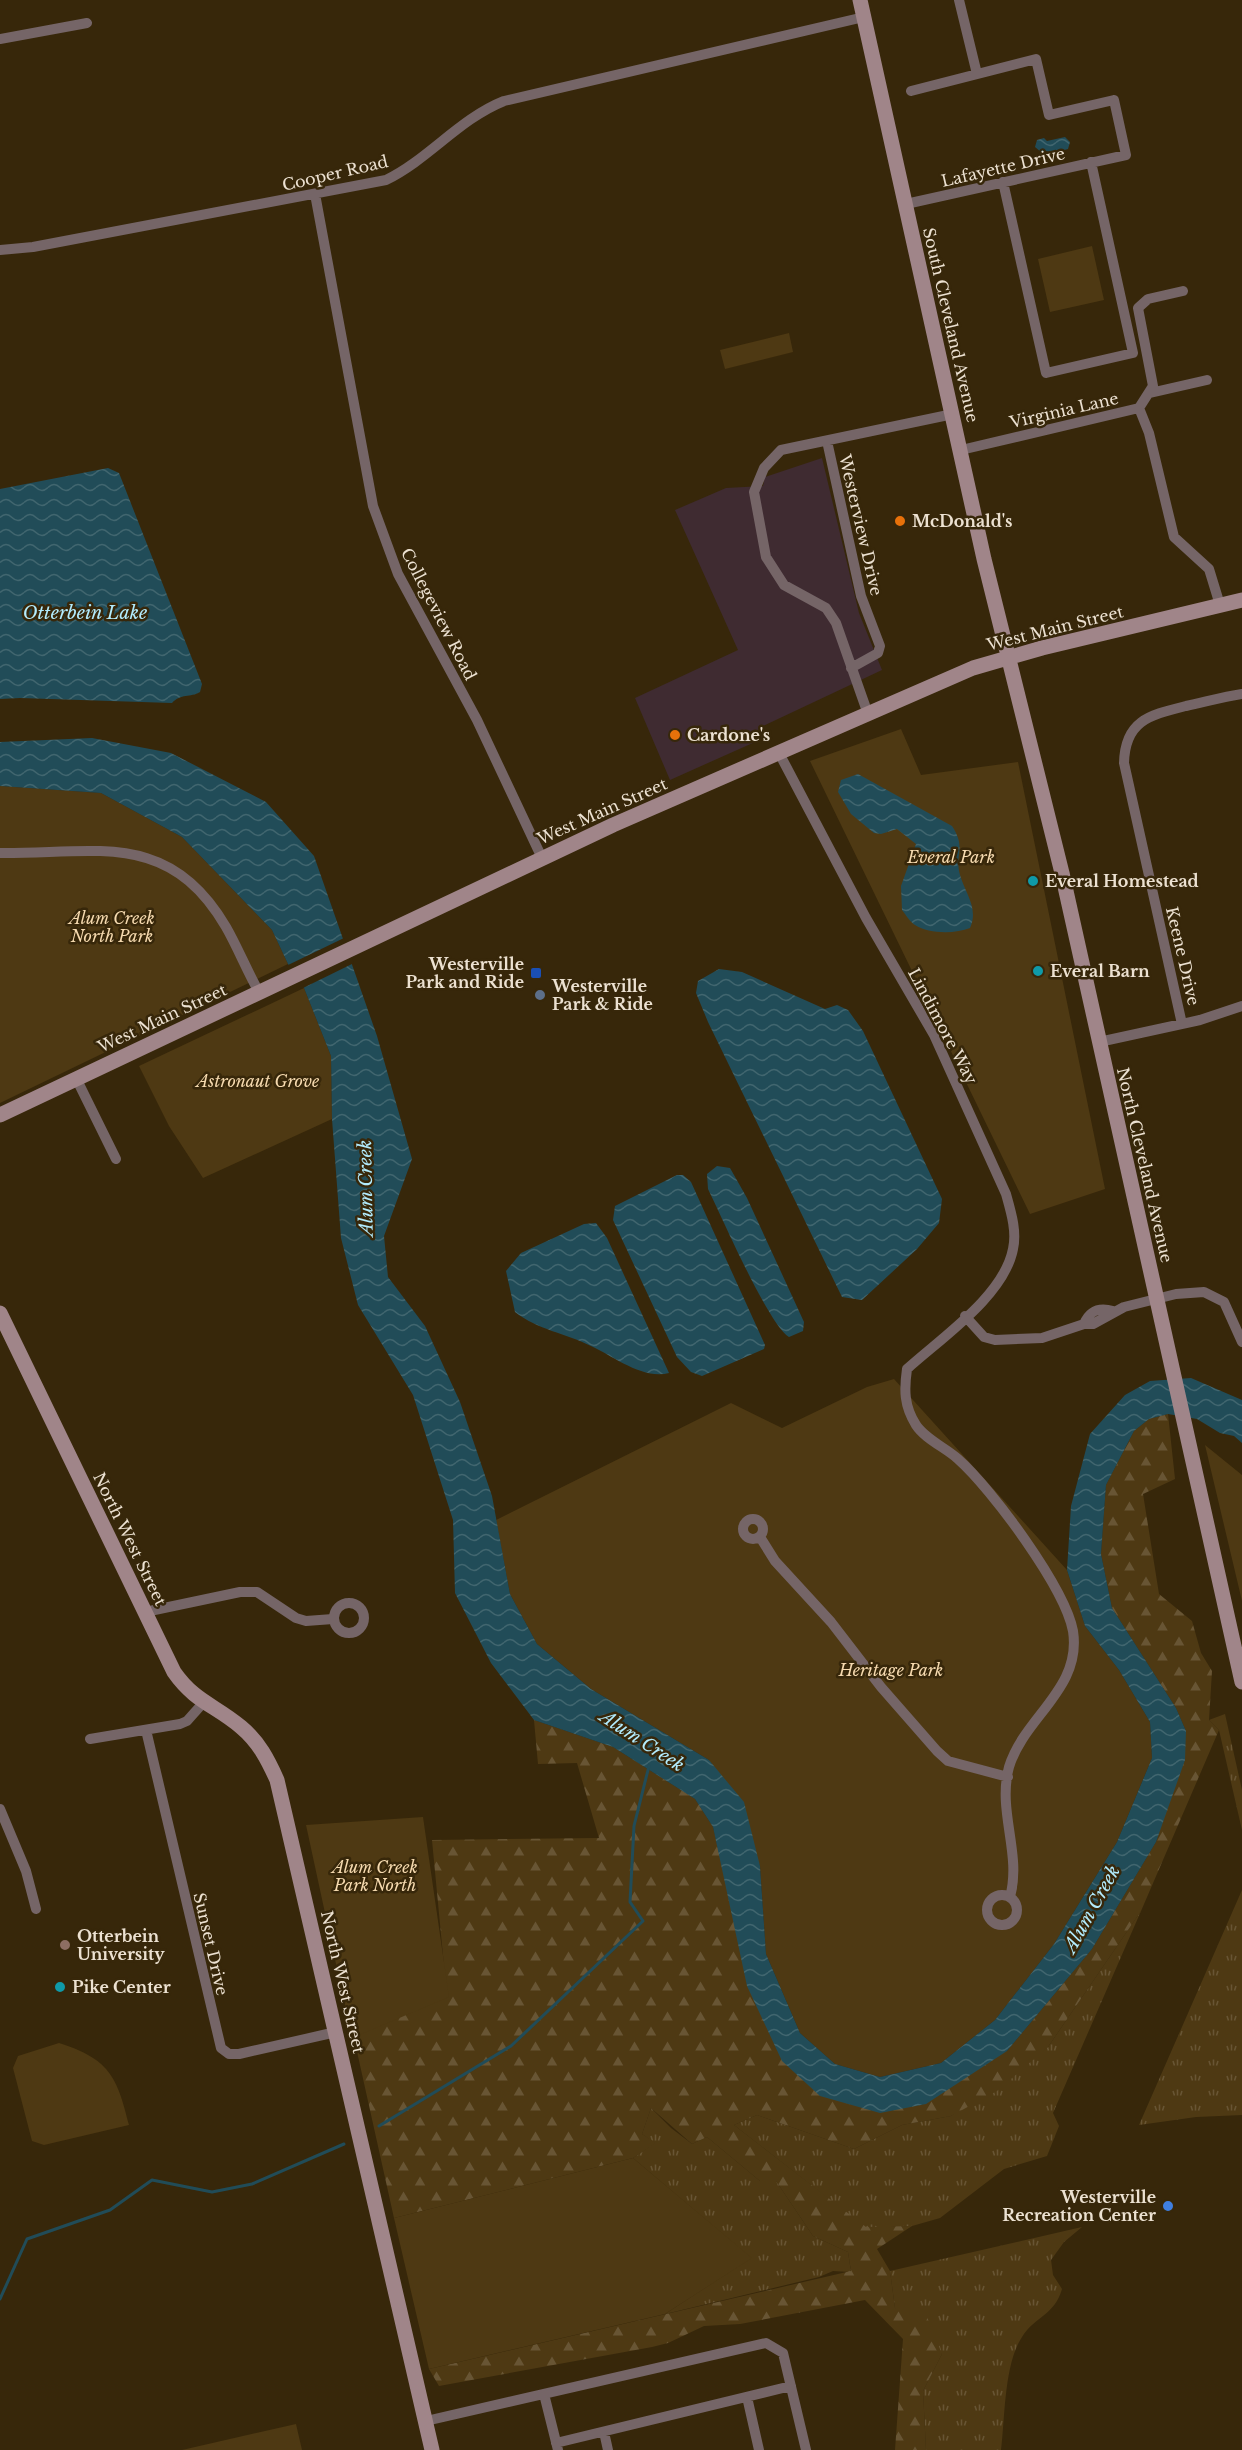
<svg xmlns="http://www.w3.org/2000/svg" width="1242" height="2450" font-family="'Libre Baskerville',serif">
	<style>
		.commercial { fill: #3f2b31 }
		.grass { fill: url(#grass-tufts) }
		.forest { fill: url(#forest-firs) }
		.green { fill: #4e3913 }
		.water { fill: url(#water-waves) }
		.pier { fill: #37270a }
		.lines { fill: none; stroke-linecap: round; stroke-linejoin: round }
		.stream { stroke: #214c58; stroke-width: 3 }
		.street { stroke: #756567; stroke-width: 10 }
		.secondary { stroke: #a08589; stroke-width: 15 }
		.food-dot { fill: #e8710a; stroke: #37270a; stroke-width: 2 }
		.culture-dot { fill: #0f9aa8; stroke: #37270a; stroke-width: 2 }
		.transit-dot { fill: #1a4fb4; stroke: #37270a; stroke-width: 2 }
		.service-dot { fill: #5c6f8a; stroke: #37270a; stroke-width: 2 }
		.education-dot { fill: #8d6e63; stroke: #37270a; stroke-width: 2 }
		.shop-dot { fill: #3f7fe0; stroke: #37270a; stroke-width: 2 }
		.labels { text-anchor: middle; stroke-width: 5; stroke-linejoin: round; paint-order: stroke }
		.street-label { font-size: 16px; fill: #ece1d1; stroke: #37270a }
		.poi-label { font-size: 16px; font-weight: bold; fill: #ece1d1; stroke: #37270a; text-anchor: start }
		.park-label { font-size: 16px; font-style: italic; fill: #f6daaf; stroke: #37270a }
		.water-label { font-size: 18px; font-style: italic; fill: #b2ecfe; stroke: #37270a }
	</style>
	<defs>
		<pattern id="grass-tufts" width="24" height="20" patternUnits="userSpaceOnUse" patternTransform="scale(1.5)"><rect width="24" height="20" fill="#4e3913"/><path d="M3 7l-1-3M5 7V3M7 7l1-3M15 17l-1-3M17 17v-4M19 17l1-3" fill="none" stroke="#685534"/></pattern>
		<pattern id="forest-firs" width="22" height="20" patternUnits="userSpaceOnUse" patternTransform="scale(1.5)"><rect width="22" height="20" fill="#4e3913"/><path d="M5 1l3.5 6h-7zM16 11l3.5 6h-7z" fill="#685534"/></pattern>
		<pattern id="water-waves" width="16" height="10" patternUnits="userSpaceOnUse" patternTransform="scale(1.5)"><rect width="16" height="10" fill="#214c58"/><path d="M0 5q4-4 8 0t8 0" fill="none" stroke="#41666f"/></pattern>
	</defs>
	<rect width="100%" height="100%" fill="#37270a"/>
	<path class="commercial" d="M822,458L859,613L882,670L761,727L766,737L670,780L635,698L738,650L675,510L726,488L763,486L765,477Z"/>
	<path class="grass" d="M1225,1714L1242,1790V1830L1219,1730L1209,1720Z
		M1242,1890V2115L1196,2117L1139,2125Z
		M1141,1911L1053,2113L1059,2126L1047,2156L1004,2169L940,2218L912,2226L866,2228L734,2125L757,2115L854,2149L902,2125L951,2116L1048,2047Z
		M651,2108L671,2128L692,2144L707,2137L760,2181H776L813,2236L848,2252L851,2272L833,2271L819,2277L665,2314L751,2258L633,2158L655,2143L642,2134Z
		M1082,2227L1064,2242L1051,2260L1053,2275L1062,2289C1054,2316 1035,2316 1022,2337C1004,2364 1005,2418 1001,2450H926L923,2391L942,2354L895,2308L890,2271Z"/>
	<path class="forest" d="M1168,1414L1175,1479L1143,1494L1159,1594L1192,1621L1201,1653L1212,1671L1209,1720L1219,1730L1141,1911L1048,2047L997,2091L951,2116L902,2125L854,2149L757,2115L734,2125L866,2227L912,2226L877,2249L890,2271L895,2308L927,2317L942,2354L923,2391L926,2450H895L903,2339L865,2300L740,2324L704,2326L668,2343L652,2347L439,2386L429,2369L851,2271L848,2252L813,2236L776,2181H760L707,2137L692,2144L651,2108L642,2134L656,2143L633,2158L394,2218L352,2029L447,1997L432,1840L599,1838L577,1763L538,1764L534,1720L613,1747L695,1799L713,1827L728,1890L820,2096L1007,2051L1092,1949L1156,1842L1186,1731L1176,1708L1112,1608L1101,1554L1106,1485L1134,1431L1149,1419Z"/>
	<path class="green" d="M1092,246L1104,300L1050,312L1038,259Z
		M789,333L793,352L725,369L720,350Z
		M901,729L921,775L1018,762L1105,1189L1030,1214L810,761Z
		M0,786L101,793L182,837L272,930L288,964L0,1103Z
		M304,988L331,1056L332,1119L203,1178L169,1126L139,1066Z
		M894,1379L1067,1570L1085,1626L1119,1670L1150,1722L1152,1758L1117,1842L1054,1944L995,2020L941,2063L880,2077L835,2064L800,2033L766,1954L760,1866L709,1760L591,1689L537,1644L510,1594L496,1520L731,1403L782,1428L867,1387Z
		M1205,1445L1242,1475V1601Z
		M423,1817L449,1997L352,2038L306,1825Z
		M59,2043C109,2059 117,2076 129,2125L44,2145L32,2141L13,2068L18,2056Z
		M633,2158L752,2258L665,2314L429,2369L394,2218Z
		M296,2424L302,2450H182Z"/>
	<path class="water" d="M1065,137L1070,142L1068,149L1050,154L1047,151L1041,152L1035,147L1037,140L1044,138L1047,141Z
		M108,468L119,473L202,684L200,692C190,698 181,693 172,703L20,698L0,699V489Z
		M92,738L171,753L266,802L314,856L377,1036L412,1159L384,1236L388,1277L425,1326L460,1402L492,1496L510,1594L537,1644L591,1689L709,1760L744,1802L760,1866L766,1954L800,2033L835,2064L880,2077L941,2063L995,2020L1054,1944L1117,1842L1152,1758L1150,1722L1119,1670L1085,1626L1067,1570L1071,1506L1090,1434L1125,1395L1150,1381L1191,1378L1242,1400V1443L1234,1436L1220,1433L1197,1419L1168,1414L1149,1419L1134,1431L1106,1485L1101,1554L1112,1608L1176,1708L1186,1731L1185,1760L1156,1842L1092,1949L1007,2051L926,2104L880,2113L820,2096L782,2061L747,1986L713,1827L695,1799L613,1747L534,1720L491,1663L455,1593L453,1520L413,1395L358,1305L341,1238L332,1119L331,1056L304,988L288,964L272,930L182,837L101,793L0,786V742Z
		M858,774L952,826C967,849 954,854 960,875C965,893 979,908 970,928C955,934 929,934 915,925C910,922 906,915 902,910L901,886L916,844L897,829L881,834L874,833L851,814L838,792L841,780Z
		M719,969L742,972L825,1009L837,1005L848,1010L863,1031L942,1199L939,1223L917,1249L862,1300L842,1297L708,1022L696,993L698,981Z
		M717,1166L730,1168L747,1198L804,1322L803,1331L789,1337C768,1324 722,1217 708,1189L707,1174Z
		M677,1175H683L691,1182L765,1345L764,1349L702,1376L691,1372L677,1357L613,1220L615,1206Z
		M596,1223L607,1238L669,1373C643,1380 613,1356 591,1346C565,1333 538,1330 515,1312L506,1271L521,1253L584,1224Z"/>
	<path class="pier" d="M344,938L354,963L301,989L286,966Z"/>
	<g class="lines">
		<path class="stream" d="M379,2126L511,2046L643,1921L630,1902L634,1826L649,1766
			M0,2299L27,2239L110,2210L152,2180L212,2192L252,2184L344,2144"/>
		<path class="street" d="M959,0L977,74
			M0,39L87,23
			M1003,182L1046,373L1133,353L1091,162
			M315,194L373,506L398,574L477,720L542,858
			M906,204L1126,155L1114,100L1049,115L1036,59L911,91
			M0,250L33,247L386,180C429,159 459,119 504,101L864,17
			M1150,393L1207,380
			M1139,408L1149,433L1174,537L1209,569L1220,605
			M1139,408L1153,386L1138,308L1148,299L1183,291
			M827,441L861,596L880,646L878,653L851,668
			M961,450L1139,408
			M868,714L836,623L826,608L784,585L766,557L754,492L764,468L781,450L953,414
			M779,753L866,918L934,1035L1006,1194C1011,1212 1017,1231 1013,1249C1004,1296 941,1338 907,1369C904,1390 904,1406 916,1425C925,1439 946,1448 958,1459C992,1489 1065,1588 1073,1631C1082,1689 1024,1717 1009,1767C997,1811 1022,1854 1010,1897
			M0,853C95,854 169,829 226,927C238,948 247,971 259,992
			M1182,1024L1124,763C1125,720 1150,715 1186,706C1205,702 1223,697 1242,694
			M1099,1042L1200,1020L1242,1006
			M76,1078L116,1159
			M965,1316L984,1337L995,1340L1042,1338L1084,1324H1093L1124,1307L1176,1294L1204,1292L1224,1302L1242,1342
			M1084,1324C1090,1310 1099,1307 1113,1311
			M743 1529a10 10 0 1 1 20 0a10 10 0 1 1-20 0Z
			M760,1537L775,1561L831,1622L881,1687L937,1751L948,1761L1008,1777
			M334 1618a15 15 0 1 1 30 0a15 15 0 1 1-30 0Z
			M145,1612L240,1592H257L296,1618L306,1621L333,1619
			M146,1730L221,2048L229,2054H239L336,2032
			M90,1739L180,1724L187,1721L203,1703
			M0,1809L26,1871L36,1909
			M987 1910a15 15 0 1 1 30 0a15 15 0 1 1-30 0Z
			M544,2394L558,2450
			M747,2397L759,2450
			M426,2421L766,2343L783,2353L806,2450
			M604,2432L608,2450
			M556,2443L791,2386"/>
		<path class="secondary" d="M860,0L984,559L1062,873L1242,1682
			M0,1115L613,825L973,668L1042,648L1242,600
			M0,1313L174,1672C195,1702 215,1705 241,1727C259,1742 268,1760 277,1780L432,2450"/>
	</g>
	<g class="food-dot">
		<circle cx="900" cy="521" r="6"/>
		<circle cx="675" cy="735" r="6"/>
	</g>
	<g class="culture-dot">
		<circle cx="1033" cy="881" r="6"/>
		<circle cx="1038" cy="971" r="6"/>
		<circle cx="60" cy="1987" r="6"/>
	</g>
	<rect class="transit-dot" x="530" y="967" width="12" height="12" rx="3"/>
	<circle class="service-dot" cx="540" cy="995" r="6"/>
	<circle class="education-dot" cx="65" cy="1945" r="6"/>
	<circle class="shop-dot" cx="1168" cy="2206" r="6"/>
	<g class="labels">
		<g class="street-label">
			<text transform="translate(1003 167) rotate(-13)" y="6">Lafayette Drive</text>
			<text transform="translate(335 173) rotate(-13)" y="6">Cooper Road</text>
			<text transform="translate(951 325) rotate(77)" y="6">South Cleveland Avenue</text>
			<text transform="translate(1064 410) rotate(-13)" y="6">Virginia Lane</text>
			<text transform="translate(861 525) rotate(77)" y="6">Westerview Drive</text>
			<text transform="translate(439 614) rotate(63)" y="6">Collegeview Road</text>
			<text transform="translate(1055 628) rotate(-14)" y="6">West Main Street</text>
			<text transform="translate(602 811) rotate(-24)" y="6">West Main Street</text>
			<text transform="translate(1183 956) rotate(77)" y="6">Keene Drive</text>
			<text transform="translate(162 1018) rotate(-25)" y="6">West Main Street</text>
			<text transform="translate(943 1026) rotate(62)" y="6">Lindimore Way</text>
			<text transform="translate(1145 1165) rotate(77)" y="6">North Cleveland Avenue</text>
			<text transform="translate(130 1539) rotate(64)" y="6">North West Street</text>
			<text transform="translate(211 1944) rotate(77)" y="6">Sunset Drive</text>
			<text transform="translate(343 1982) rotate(77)" y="6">North West Street</text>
		</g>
		<g class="poi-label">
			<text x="912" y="527">McDonald's</text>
			<text x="687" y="741">Cardone's</text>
			<text x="1045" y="887">Everal Homestead</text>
			<text x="524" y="970" text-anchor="end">Westerville<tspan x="524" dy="18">Park and Ride</tspan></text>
			<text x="1050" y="977">Everal Barn</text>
			<text x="552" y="992">Westerville<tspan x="552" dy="18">Park &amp; Ride</tspan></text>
			<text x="77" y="1942">Otterbein<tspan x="77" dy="18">University</tspan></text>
			<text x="72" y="1993">Pike Center</text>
			<text x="1156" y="2203" text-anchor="end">Westerville<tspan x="1156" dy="18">Recreation Center</tspan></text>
		</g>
		<g class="park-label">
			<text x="951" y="863">Everal Park</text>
			<text x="112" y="924">Alum Creek<tspan x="112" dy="18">North Park</tspan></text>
			<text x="258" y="1087">Astronaut Grove</text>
			<text x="891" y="1676">Heritage Park</text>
			<text x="375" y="1873">Alum Creek<tspan x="375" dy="18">Park North</tspan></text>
		</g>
		<g class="water-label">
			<text x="85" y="619">Otterbein Lake</text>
			<text transform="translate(366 1188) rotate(-91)" y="6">Alum Creek</text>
			<text transform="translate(642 1741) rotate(33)" y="6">Alum Creek</text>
			<text transform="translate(1092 1909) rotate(-61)" y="6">Alum Creek</text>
		</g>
	</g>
</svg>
